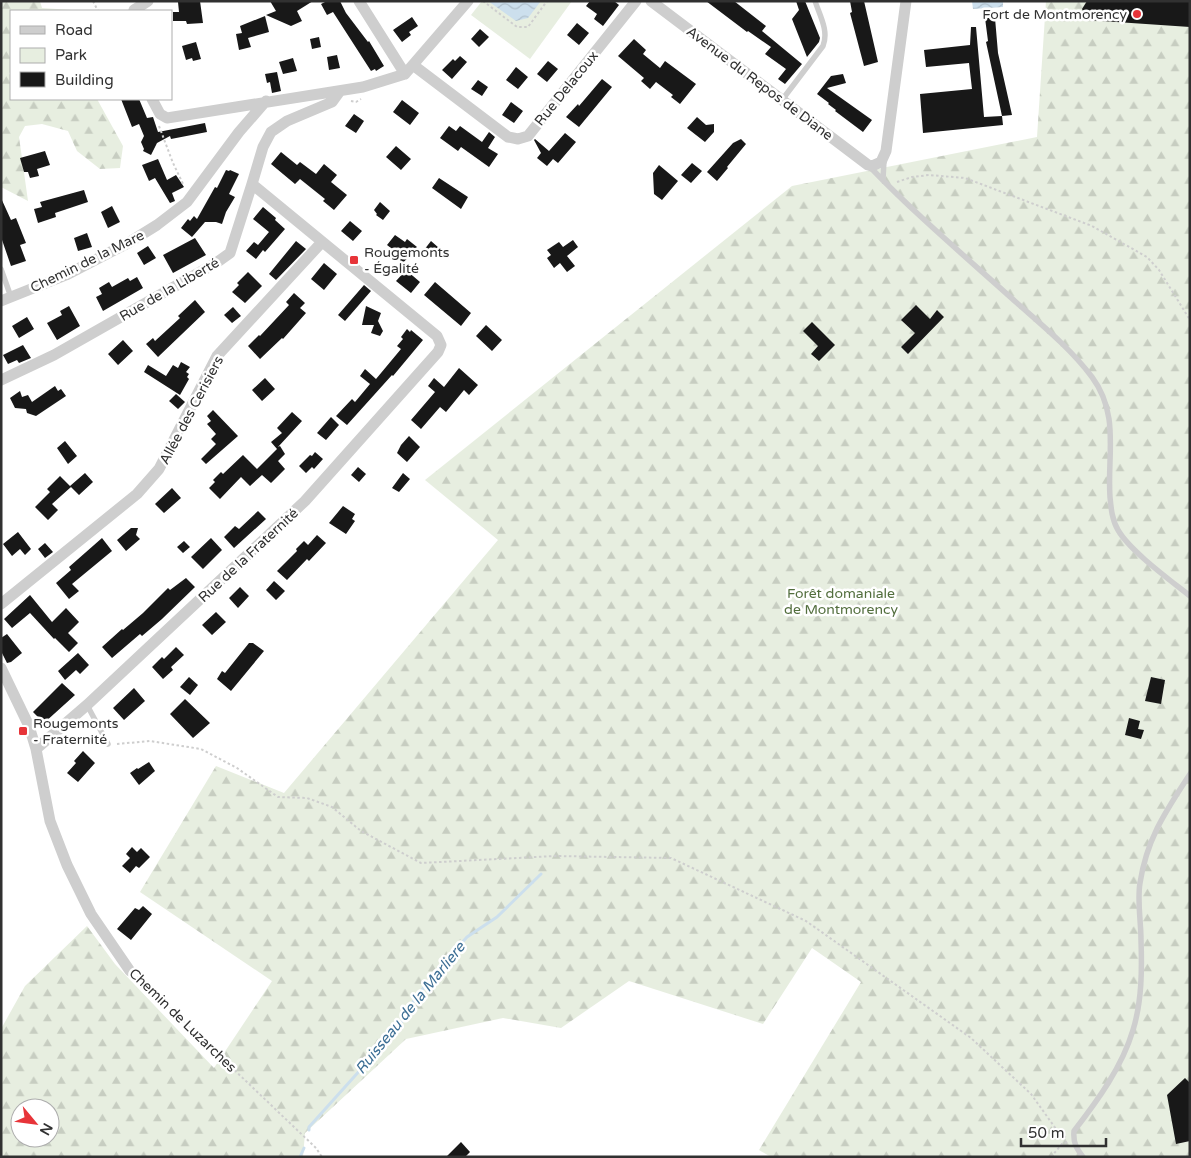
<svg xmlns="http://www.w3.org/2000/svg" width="1191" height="1158" font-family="'Varela Round',sans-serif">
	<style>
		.forest { fill: url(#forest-firs); fill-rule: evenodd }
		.green { fill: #e7eee0 }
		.water { fill: url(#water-waves) }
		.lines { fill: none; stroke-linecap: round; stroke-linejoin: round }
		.stream { stroke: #ccdfed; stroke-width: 3 }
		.building { fill: #181818 }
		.path { stroke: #cecece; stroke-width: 2; stroke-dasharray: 2.5 2.5; stroke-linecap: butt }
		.lane { stroke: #cecece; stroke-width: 5.5 }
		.street { stroke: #cecece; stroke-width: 11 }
		.poi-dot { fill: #e73439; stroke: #fff; stroke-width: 2 }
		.labels { text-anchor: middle; stroke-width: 5; stroke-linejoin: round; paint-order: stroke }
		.poi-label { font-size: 14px; fill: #313131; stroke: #fff; text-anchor: start }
		.street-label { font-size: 14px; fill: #313131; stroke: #fff }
		.park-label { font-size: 14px; fill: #526e3d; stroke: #fff }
		.water-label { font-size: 15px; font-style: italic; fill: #3d6f95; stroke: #fff }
	</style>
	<defs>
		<pattern id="forest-firs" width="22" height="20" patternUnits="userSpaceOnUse" patternTransform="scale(1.25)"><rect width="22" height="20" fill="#e7eee0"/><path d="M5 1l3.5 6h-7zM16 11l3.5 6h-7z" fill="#c7cdc1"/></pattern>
		<pattern id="water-waves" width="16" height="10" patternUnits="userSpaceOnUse" patternTransform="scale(1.25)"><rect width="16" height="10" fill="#ccdfed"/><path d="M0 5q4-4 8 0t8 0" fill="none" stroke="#b0c0cc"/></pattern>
	</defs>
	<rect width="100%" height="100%" fill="#fff"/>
	<path class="forest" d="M1,1H40L42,8L87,11H11V70L9,74L11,75V99H97L123,146L120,168L100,169L77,151L68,131L42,124L25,126L19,137L28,201L1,187Z
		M1046,1H1190V1157H771L759,1150L861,982L812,948L763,1024L629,981L561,1028L503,1018L406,1039L305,1133L303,1157H1V1029L25,986L87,926L115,964L214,1068L272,981L140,892L216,766L284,793L498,540L425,480L792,186L1037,137ZM20,1108H50V1138H20Z"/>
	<path class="green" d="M482,1H572L530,59L471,15Z"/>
	<path class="water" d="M488,1H541L528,18L516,21Z
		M972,1H1003V7L973,9Z"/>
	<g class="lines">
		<path class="stream" d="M309,1130V1127L398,1028L413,1002L434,974L467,937L497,917L541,874
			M300,1157L304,1148"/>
	</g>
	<path class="building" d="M184,1H200L203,23L187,24L186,21H173V12H179L178,2Z
		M270,1H313L297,11L302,21L291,26L266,15L276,11Z
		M327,1H340L346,13L368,42L369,41L384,66L376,71L375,69L371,71L333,12L327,15L321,4Z
		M590,1H614L619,5L603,26L594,19L597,14L586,6Z
		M706,1H734L766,26L762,31L802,64L785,84L778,79L786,69L765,54L771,47L748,31L747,32Z
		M796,1H805L820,38L819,42L807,57L792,19L799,10Z
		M850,1H864L878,62L864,66L850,13L852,12Z
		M1087,1H1190V27L1087,20L1082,9Z
		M265,16L269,32L248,38L251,47L239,50L236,34L242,33L240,26Z
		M412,17L418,26L409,32L411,35L402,42L393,30Z
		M985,18H995L998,53L1012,115L1002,116L986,42L988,41Z
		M577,23L589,33L579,45L567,35Z
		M971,27H976L984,117L1002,116L1003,125L923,133L920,94L972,89L969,63L926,67L924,50L970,45Z
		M480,29L489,37L479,47L471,39Z
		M319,37L321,47L312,49L310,39Z
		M634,39L646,50L643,54L660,68L665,61L696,84L680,104L671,97L673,95L656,82L650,89L641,81L644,78L618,56Z
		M196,42L201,59L193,61L192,58L186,60L182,46Z
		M337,55L340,68L329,70L327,57Z
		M460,56L467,62L452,79L442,70L453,59L455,61Z
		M293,58L297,71L283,74L279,62Z
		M548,61L558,69L547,82L537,74Z
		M516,67L528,77L518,89L506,80Z
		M277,72L281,91L272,93L270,82L267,83L265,74Z
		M843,74L846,83L827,88L872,120L863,132L835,111L836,110L828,104L829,103L817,94L831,76Z
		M602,79L612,87L579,127L566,117L578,104L579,106Z
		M478,80L488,87L482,96L471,89Z
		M121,99H139L147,118L153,117L158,132L205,123L207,132L171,139L170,136L157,143L151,155L143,151L144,149L141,142L144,136L139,124L132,127Z
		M402,100L419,113L410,125L393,112Z
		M511,102L523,111L514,123L502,115Z
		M354,114L364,121L356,133L345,126Z
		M697,117L706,125L714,124V132L705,142L687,128Z
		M449,126L456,131L460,126L482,142L489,132L495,137L488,148L498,154L489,167L461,147L458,151L440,138Z
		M565,133L576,142L558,163L553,159L547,166L537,158L541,153L534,140L535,139L549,151Z
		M741,139L746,144L727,167L728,168L717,181L707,172L733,143Z
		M396,146L411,159L401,170L386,157Z
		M45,151L50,165L37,169L39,176L30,178L28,172H24L20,158Z
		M281,152L297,165L300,162L316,174L324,164L337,175L331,182L347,195L334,210L323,201L325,199L300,179L295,184L271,164Z
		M158,159L167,180L176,175L184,187L172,193L175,201L170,203L155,178L149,181L142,165Z
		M692,163L702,171L691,183L681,175Z
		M659,165L678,181L662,200L654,194L653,173Z
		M226,170L229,171L230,170L239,174L229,194L235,197L226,212L222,224L216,222H205L192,237L181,228L188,219L190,221L194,216L197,219L215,187L217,188Z
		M439,178L468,197L461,209L432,188Z
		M84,190L88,202L55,213L56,217L38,223L34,209L42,207L40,202Z
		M1,198L11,220L16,218L26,243L20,245L26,261L11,266L1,237Z
		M380,202L390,211L383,220L376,215L377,214L374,210Z
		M112,206L120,222L108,228L101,212Z
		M263,207L276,218L275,220L285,229L265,252L263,250L256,259L246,251L254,242L258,245L269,232L253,219Z
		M350,221L362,231L353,241L341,231Z
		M87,233L92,247L78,251L74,238Z
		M395,235L405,242L407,239L417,247L403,263L394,255L396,252L387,245Z
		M195,238L206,255L173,273L163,255Z
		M573,240L578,247L567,256L575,266L567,272L560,263L554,268L547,258L551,255L547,250L559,242L563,247Z
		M296,241L306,249L276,280L269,274Z
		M431,241L439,248L433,256L424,250Z
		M148,246L156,258L144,265L137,253Z
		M324,263L337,274L324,290L311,279Z
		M406,270L420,282L411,293L396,281Z
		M248,272L262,286L245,303L232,292L239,285L237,283Z
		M137,277L143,288L103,311L96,297L102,294L99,288L109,282L112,287L128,278L130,281Z
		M435,282L471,313L461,326L424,295Z
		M364,285L371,291L345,321L338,315Z
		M294,293L305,303L300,308L306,313L283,339L282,338L260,359L248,346L259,335L260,336L289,305L286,302Z
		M195,300L205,312L158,357L146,344L153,338L155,341L180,318L178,316Z
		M916,305L930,319L937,310L944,317L908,354L901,347L915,333L901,320Z
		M69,306L80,326L57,340L47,323L62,315L60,311Z
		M366,306L381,313L378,321L383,331L380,336L371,333L374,325H362Z
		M233,307L241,316L232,323L224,315Z
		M27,317L34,329L19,338L12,326Z
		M812,322L835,345L819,361L811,354L818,346L803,331Z
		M486,325L502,340L492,351L476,336Z
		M407,329L410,332L411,330L423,340L393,376L392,375L347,425L336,416L352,399L355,402L370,384L360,376L365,369L376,379L401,349L397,346L403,339L401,337Z
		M123,340L133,351L118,365L108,354Z
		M23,345L31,358L19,363L17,360L8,364L3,355Z
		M181,362L190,367L186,372L189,374L187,377L189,379L180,395L144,372L148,365L166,376L173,365L178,368Z
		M459,368L478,385L469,395L464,390L446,412L440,407L421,429L411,420L435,392L428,386L434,378L444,387Z
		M265,378L275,389L262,401L252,390Z
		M55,386L58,391L61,389L66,396L36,416L27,413L26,409L15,408L10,398L20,391L22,397L28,395L32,402Z
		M176,394L185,402L178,409L169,401Z
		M213,410L238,436L206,464L201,459L216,444L211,439L216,434L207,424L211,421L207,416Z
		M292,412L302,421L278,447L280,446L285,454L278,461L285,469L271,483L262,475L250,486L241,477L220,499L209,488L215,482L213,480L221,472L223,474L243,455L257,469L277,449L271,442L282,433L277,428Z
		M331,417L339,425L326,440L317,433Z
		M409,436L420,447L407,462L397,453L401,445Z
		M65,441L77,456L68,464L57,448Z
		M315,452L323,459L314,469L312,467L306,473L299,466L310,455L312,456Z
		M358,467L366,474L359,482L351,475Z
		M85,473L93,482L79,495L70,486Z
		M403,473L410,479L399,492L392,488Z
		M60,476L71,487L52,504L58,510L48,520L35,507L50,492L47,489Z
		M172,488L181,498L164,513L155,504Z
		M343,506L355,514L352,519L355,521L346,534L329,523Z
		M258,511L266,519L234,548L224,537L235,526L239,529Z
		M131,528H138L136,535L140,539L126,551L117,540Z
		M18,532L31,549L25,555L20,549L12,556L3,544Z
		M317,535L326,543L309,561L307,559L287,580L277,571L297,551L296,549L304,541L308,545Z
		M102,538L112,551L72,584L79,591L69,599L56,583L71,570L69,567Z
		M211,538L222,550L203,569L191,557Z
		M184,541L190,547L183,553L177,547Z
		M45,543L53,552L45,558L38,549Z
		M186,578L195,587L162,619L142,636L140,634L112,658L102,647L122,629L123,630L143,613L168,588L170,590Z
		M274,581L285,591L276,600L266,590Z
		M240,587L249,596L238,608L229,598Z
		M30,595L52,622L66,608L79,622L68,633L78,643L69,652L55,638L54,639L30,613L12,628L4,619Z
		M216,612L226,622L212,635L202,625Z
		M7,634L22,653L11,662L7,663L1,651V638Z
		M249,643H253L264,651L231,691L217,679L222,671L225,673Z
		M176,647L184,655L171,667L173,670L163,679L152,667L162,657L164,659Z
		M78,653L89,665L80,674L76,670L65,680L58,671Z
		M189,677L198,685L190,695L180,687Z
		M1151,677L1165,680L1161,704L1145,701Z
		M62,683L75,695L44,723L33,712Z
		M134,688L145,701L124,720L113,708Z
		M185,699L210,723L193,738L170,714Z
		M1129,718L1140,721L1138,729L1144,730L1141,739L1125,735Z
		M83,751L95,763L78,782L67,773L76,763L74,761Z
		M149,762L155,771L139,785L130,773L137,768L138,769Z
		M132,847L137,852L141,848L150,857L139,868L136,866L130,873L122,866L130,858L126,854Z
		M143,906L152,914L131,940L117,929L135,908L139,910Z
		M1185,1078L1190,1083V1141L1176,1144L1167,1095Z
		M461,1142L470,1152L465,1157H446Z"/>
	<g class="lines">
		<path class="path" d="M93,1L98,11
			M483,1L517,27H528L547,1
			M351,101L356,102L361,99
			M159,126L173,163L184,186
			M897,182L912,177L929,175L965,178L1092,226L1147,257L1159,270L1190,320
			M117,744L150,741L201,749L237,768L278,797L307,798L332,807L361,831L421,863L555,856L671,858L806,921L971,1038L1031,1094L1061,1136L1066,1137
			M137,977L316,1148L322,1157
			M1051,1157L1062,1144L1067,1142"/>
		<path class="lane" d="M782,100L823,46C829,31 820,16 815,1
			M870,167C916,215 967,258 1017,303C1043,326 1071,349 1092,377C1120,415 1107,455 1110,497C1111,508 1112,520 1118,530C1130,551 1170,580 1190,596
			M883,180L884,160
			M1,269L11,297
			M87,705L108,744
			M1083,1157C1076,1148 1073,1142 1074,1131C1098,1100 1122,1067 1133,1030C1142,1001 1142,969 1141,940C1141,921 1137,901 1140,883C1147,838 1166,811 1190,774"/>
		<path class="street" d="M359,1L405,74
			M651,1L868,165L872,166L881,162L886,151L906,1
			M134,10L148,1
			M413,65L508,137L518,139L528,136L636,1
			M152,99L160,114L167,118L363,87L405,74L468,1
			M1,301L66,275L128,243L157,225L187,202L239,132L266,101
			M1,380L54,355L216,263L230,253L252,184L263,147L271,132L287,121L332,102L340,91
			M1,604L137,494L159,469L217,356L322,242
			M1,668L29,726L36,749L50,821L67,865L91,914L130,971
			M36,749L87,705L305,501L438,352L441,345L437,336L252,184"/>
	</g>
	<g class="poi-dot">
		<circle cx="1137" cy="14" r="5"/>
		<rect x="349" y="255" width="10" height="10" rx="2.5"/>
		<rect x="18" y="726" width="10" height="10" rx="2.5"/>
	</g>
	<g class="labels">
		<g class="poi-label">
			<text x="1127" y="19" text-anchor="end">Fort de Montmorency</text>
			<text x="364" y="257">Rougemonts<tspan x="364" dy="16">- Égalité</tspan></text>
			<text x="33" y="728">Rougemonts<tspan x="33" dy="16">- Fraternité</tspan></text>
		</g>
		<g class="street-label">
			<text transform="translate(760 83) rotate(37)" y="5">Avenue du Repos de Diane</text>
			<text transform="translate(566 88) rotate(-51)" y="5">Rue Delacoux</text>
			<text transform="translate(87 261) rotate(-26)" y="5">Chemin de la Mare</text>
			<text transform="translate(169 289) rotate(-30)" y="5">Rue de la Liberté</text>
			<text transform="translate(191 410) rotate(-62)" y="5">Allée des Cerisiers</text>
			<text transform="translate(248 555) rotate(-43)" y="5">Rue de la Fraternité</text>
			<text transform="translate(183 1020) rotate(44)" y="5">Chemin de Luzarches</text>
		</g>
		<g class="park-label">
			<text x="841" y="598">Forêt domaniale<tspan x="841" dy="16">de Montmorency</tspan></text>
		</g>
		<g class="water-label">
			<text transform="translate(410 1008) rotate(-51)" y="5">Ruisseau de la Marliere</text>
		</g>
	</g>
	<rect width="1191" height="1158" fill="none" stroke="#313131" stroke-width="5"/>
	<rect x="10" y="10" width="162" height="90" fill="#ffffff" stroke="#adadad"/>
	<rect x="20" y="26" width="25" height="8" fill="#cecece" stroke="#adadad"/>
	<text x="55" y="35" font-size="15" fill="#313131">Road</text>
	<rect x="20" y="48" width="25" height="15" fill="#e7eee0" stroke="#adadad"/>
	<text x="55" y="60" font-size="15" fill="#313131">Park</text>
	<rect x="20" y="72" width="25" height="15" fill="#181818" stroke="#adadad"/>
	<text x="55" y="85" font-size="15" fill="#313131">Building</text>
	<g transform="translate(35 1123) rotate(119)"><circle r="24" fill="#ffffff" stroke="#adadad"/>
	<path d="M0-4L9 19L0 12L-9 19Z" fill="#e73439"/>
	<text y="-8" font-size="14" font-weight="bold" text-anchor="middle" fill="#313131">N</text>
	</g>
	<path d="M1021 1138v8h85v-8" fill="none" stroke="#313131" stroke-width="2.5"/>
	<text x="1028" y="1138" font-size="15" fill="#313131" stroke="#ffffff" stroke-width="4" paint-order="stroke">50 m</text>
</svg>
